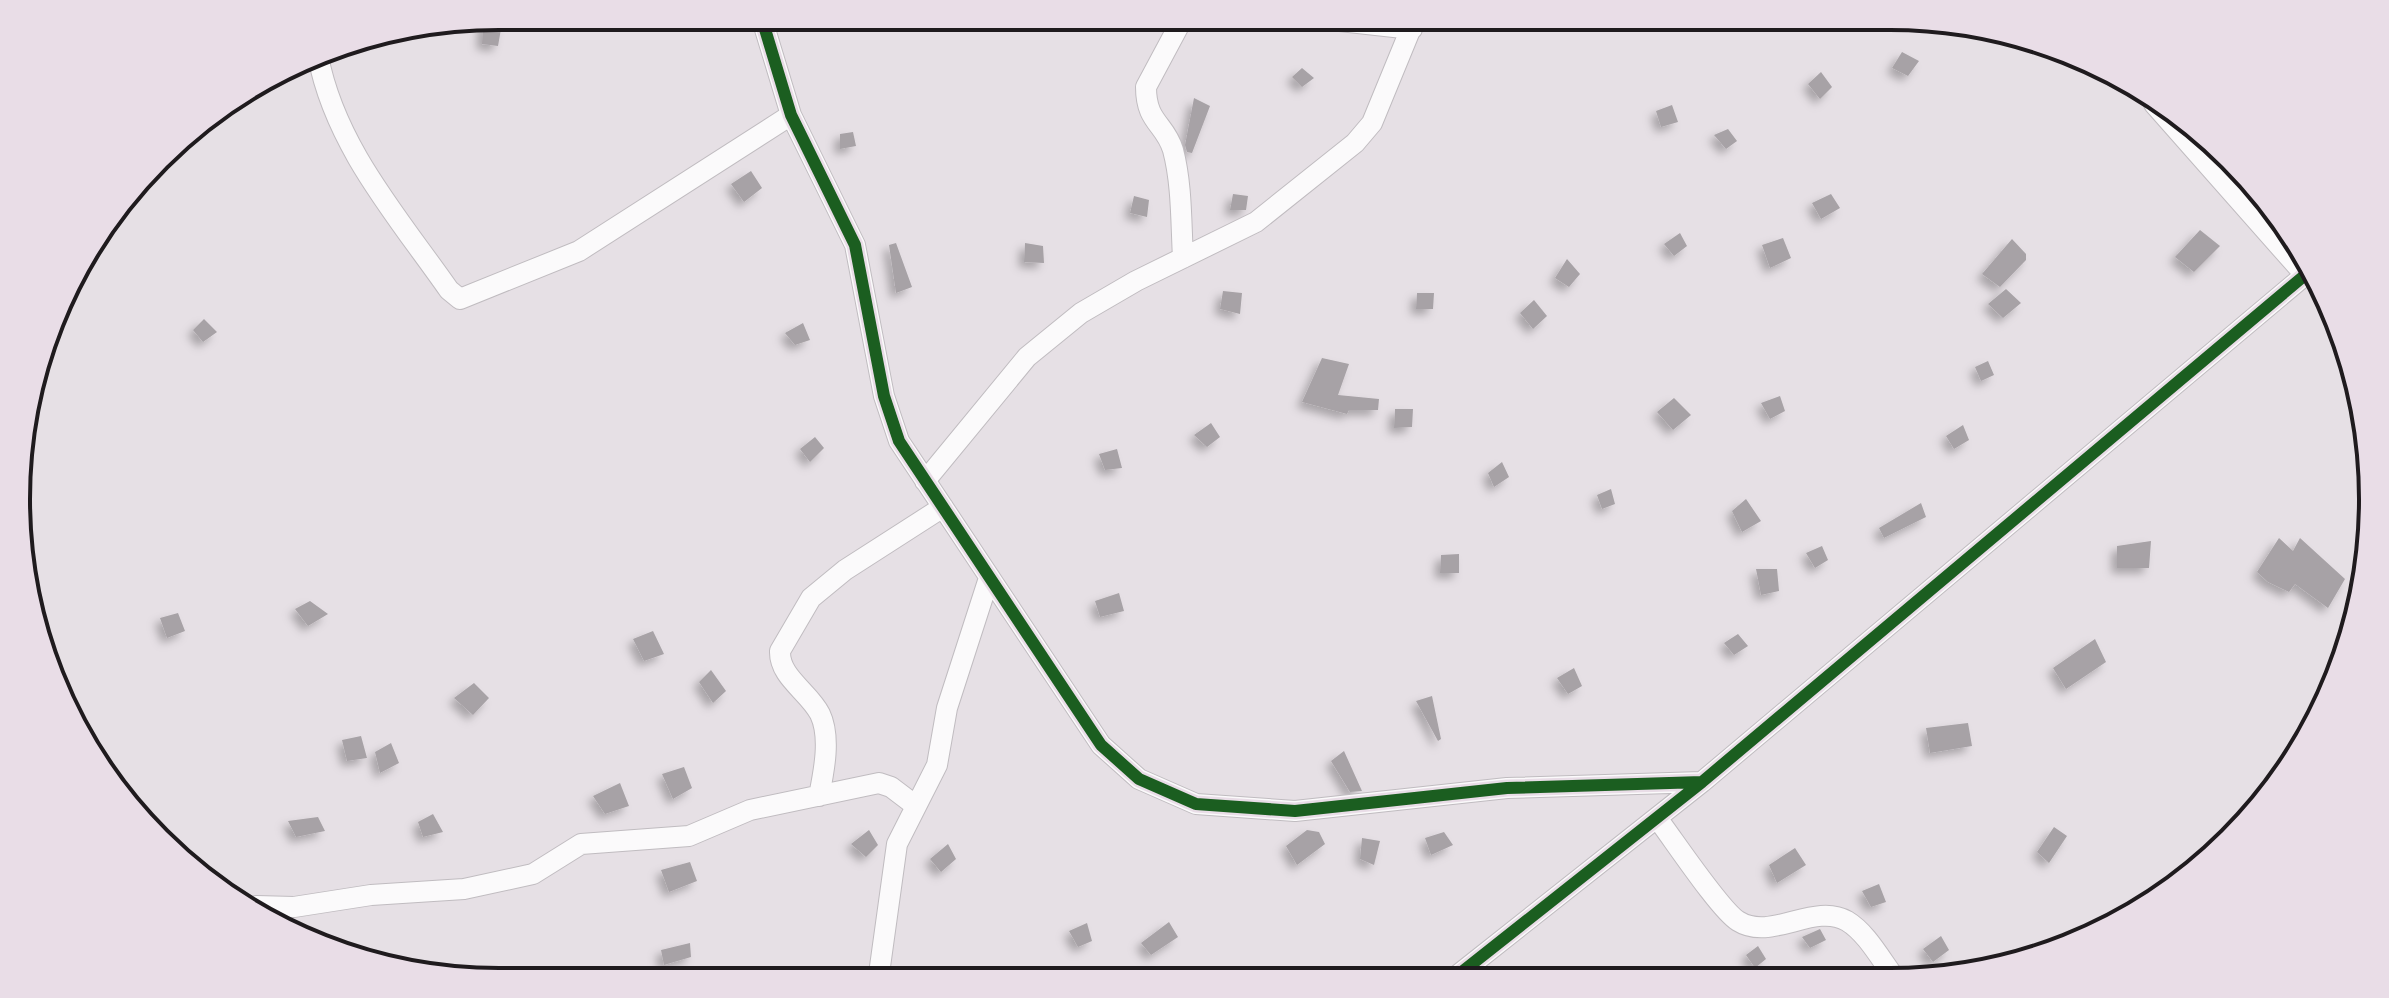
<svg xmlns="http://www.w3.org/2000/svg" width="2389" height="998" font-family="'Open Sans',sans-serif">
	<style>
		.building { fill: #a7a2a6; filter: url(#shadow) }
		.lines { fill: none; stroke-linecap: round; stroke-linejoin: round }
		.minor-casing { stroke: #c0bcc0; stroke-width: 22 }
		.minor { stroke: #fbfafb; stroke-width: 20 }
		.cycleway-casing { stroke: #e9dde7; stroke-width: 17 }
		.cycleway { stroke: #1b5e20; stroke-width: 12 }
		.rim { fill: none; stroke: #1f1b1e; stroke-width: 4 }
	</style>
	<defs>
		<filter id="shadow"><feDropShadow dx="-5.5" dy="5.5" stdDeviation="4" flood-color="#0004"/></filter>
	</defs>
	<rect width="100%" height="100%" fill="#e6e0e5"/>
	<path class="building" d="M483,21L502,23L498,46L482,44Z
		M1902,52L1919,61L1908,76L1892,68Z
		M1302,68L1314,78L1302,87L1292,77Z
		M1821,72L1832,87L1820,99L1808,84Z
		M1194,98L1210,106L1192,153L1187,152L1185,145Z
		M1672,105L1678,122L1661,127L1656,111Z
		M1728,129L1737,141L1726,149L1714,135Z
		M853,132L856,146L840,149V134Z
		M751,171L762,188L744,202L731,184Z
		M1233,194L1248,196L1246,210H1230Z
		M1831,194L1840,208L1821,219L1812,203Z
		M1134,196L1149,200L1147,217L1130,213Z
		M2200,230L2220,246L2194,272L2175,257Z
		M1680,233L1687,246L1674,256L1664,244Z
		M1783,238L1791,258L1770,268L1762,245Z
		M2012,239L2026,254V260L2000,287L1982,274Z
		M896,243L912,287L896,293L889,245Z
		M1025,243L1043,246L1044,263L1024,262Z
		M1567,259L1580,274L1569,287L1555,278Z
		M2006,289L2021,303L2003,318L1988,304Z
		M1223,291L1242,293L1240,314L1220,309Z
		M1417,293H1434L1433,309H1416Z
		M1534,300L1547,316L1533,329L1520,313Z
		M204,319L217,332L203,342L193,330Z
		M803,323L810,340L795,345L785,333Z
		M1322,358L1349,364L1338,395L1379,399L1378,410H1349L1347,414L1302,402Z
		M1988,361L1994,375L1981,381L1975,367Z
		M1780,396L1785,411L1770,419L1761,403Z
		M1674,398L1691,415L1673,430L1657,412Z
		M1395,409H1413L1412,427L1394,428Z
		M1211,423L1220,437L1207,447L1194,435Z
		M1963,425L1969,440L1954,449L1946,436Z
		M815,437L824,448L810,462L800,449Z
		M1117,449L1122,468L1105,470L1099,454Z
		M1502,462L1509,477L1494,487L1488,473Z
		M1611,489L1615,504L1602,509L1597,495Z
		M1746,499L1761,521L1742,532L1732,511Z
		M1921,503L1926,517L1884,538L1879,528Z
		M2279,538L2293,551L2300,538L2345,579L2328,608L2295,584L2289,592L2268,582L2257,572Z
		M2151,541L2149,568H2117V546Z
		M1822,546L1828,560L1815,568L1806,553Z
		M1459,554V573H1440L1441,555Z
		M1756,569H1777L1779,591L1761,595Z
		M1119,593L1124,611L1100,617L1095,601Z
		M310,601L328,614L308,626L295,609Z
		M178,613L185,631L167,638L160,618Z
		M653,631L664,654L644,661L633,639Z
		M1738,634L1748,646L1734,655L1724,643Z
		M2095,639L2106,662L2066,689L2053,668Z
		M1574,668L1582,686L1568,694L1557,678Z
		M711,670L726,691L713,703L699,682Z
		M474,683L489,698L473,715L454,698Z
		M1432,696L1441,739L1438,741L1416,701Z
		M1968,723L1972,746L1930,753L1926,728Z
		M361,736L367,758L347,761L342,740Z
		M391,743L399,763L380,773L375,752Z
		M1344,751L1362,791L1350,792L1331,761Z
		M684,767L692,788L673,799L662,774Z
		M620,783L629,806L605,814L593,796Z
		M433,814L443,832L423,837L418,822Z
		M318,817L325,831L296,837L288,821Z
		M2054,827L2067,836L2049,863L2037,852Z
		M869,830L878,845L866,857L851,844Z
		M1307,830L1319,832L1325,844L1297,865L1286,846Z
		M1444,832L1453,845L1431,855L1425,838Z
		M1362,838L1380,841L1374,865L1360,859Z
		M948,844L956,859L941,872L930,859Z
		M1795,848L1806,865L1777,883L1769,865Z
		M690,862L697,881L669,892L661,870Z
		M1879,884L1886,902L1871,907L1862,891Z
		M1169,922L1178,937L1151,955L1141,943Z
		M1087,923L1092,941L1078,947L1069,931Z
		M1820,929L1826,940L1810,948L1802,937Z
		M1941,936L1949,950L1933,962L1923,949Z
		M690,943L691,957L664,965L661,950Z
		M1758,946L1766,959L1755,968L1746,955Z"/>
	<g class="lines">
		<defs>
			<path id="minor" d="M761,16L791,115L855,245L884,396L899,441L1101,745L1139,779L1196,804L1295,811L1507,788L1702,782
				M1295,16L1412,29
				M318,56C335,146 398,217 449,290L460,299L579,251L791,115
				M2154,104L2305,275
				M1183,258C1181,223 1182,184 1173,150C1165,123 1146,123 1146,87L1184,16
				M925,481L1027,357L1081,313L1136,281L1256,222L1355,143L1372,123L1416,16
				M819,796C824,771 831,737 820,714C809,692 779,677 780,651L811,598L845,570L943,507
				M1657,818C1673,839 1720,910 1738,921C1771,942 1814,902 1847,921C1867,933 1881,960 1895,978
				M256,906L294,907L371,895L464,889L533,874L581,844L689,836L750,810L879,783L891,787L916,806
				M1453,979L1702,782L2311,270
				M878,981L897,844L937,765L947,708L989,578"/>
		</defs>
		<use href="#minor" class="minor-casing"/>
		<use href="#minor" class="minor"/>
		<defs>
			<path id="cycleway" d="M761,16L791,115L855,245L884,396L899,441L1101,745L1139,779L1196,804L1295,811L1507,788L1702,782
				M1453,979L1702,782L2311,270"/>
		</defs>
		<use href="#cycleway" class="cycleway-casing"/>
		<use href="#cycleway" class="cycleway"/>
	</g>
	<path d="M0 0H2389V998H0ZM499 30H1890A469 469 0 0 1 2359 499V499A469 469 0 0 1 1890 968H499A469 469 0 0 1 30 499V499A469 469 0 0 1 499 30Z" fill="#e9dde7" fill-rule="evenodd"/>
	<path class="rim" d="M499 30H1890A469 469 0 0 1 2359 499V499A469 469 0 0 1 1890 968H499A469 469 0 0 1 30 499V499A469 469 0 0 1 499 30Z"/>
</svg>
